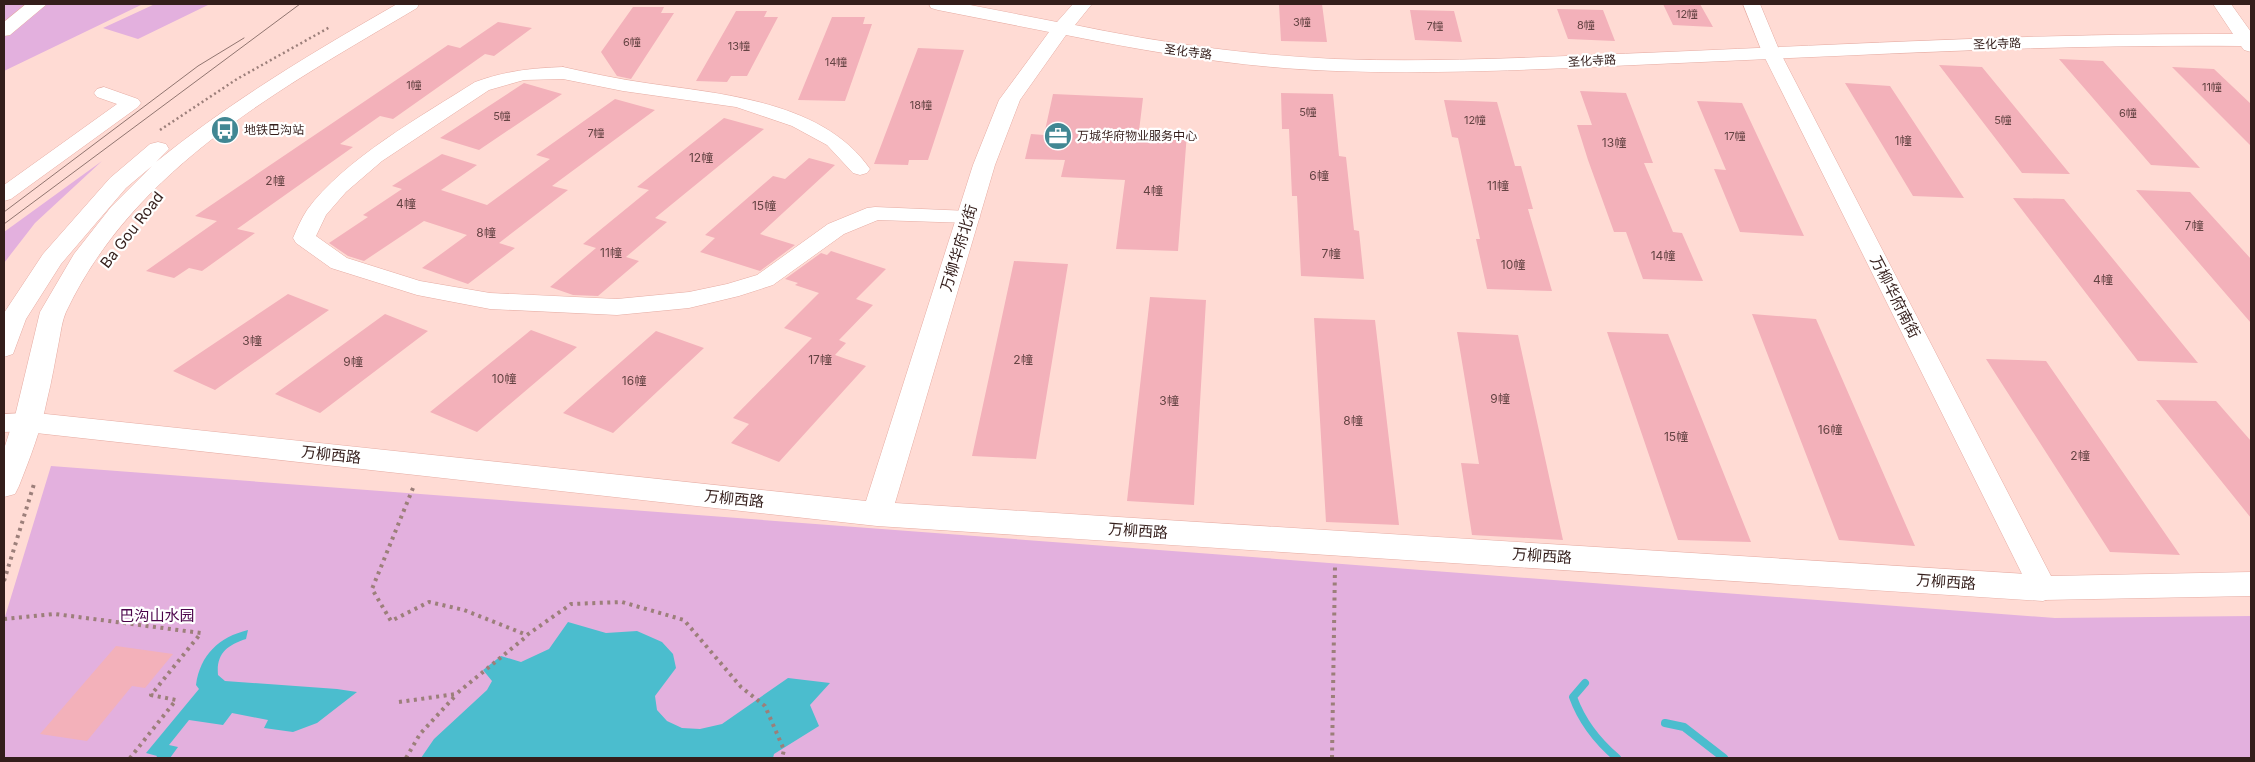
<svg xmlns="http://www.w3.org/2000/svg" width="2255" height="762" font-family="Inter,'Noto Sans SC',sans-serif">
	<style>
		.green { fill: #e3b0de }
		.water { fill: #4bbdce }
		.lines { fill: none; stroke-linecap: round; stroke-linejoin: round }
		.stream { stroke: #4bbdce; stroke-width: 8 }
		.building { fill: #f3b1ba }
		.minor-casing { stroke: #e6aca3; stroke-width: 1 }
		.tertiary-casing { stroke: #e6aca3; stroke-width: 1 }
		.secondary-casing { stroke: #e6aca3; stroke-width: 1 }
		.path-far1 { stroke: #9c7f7a; stroke-width: 2.5; stroke-dasharray: 2 3; stroke-linecap: butt }
		.path { stroke: #9c7f7a; stroke-width: 4; stroke-dasharray: 3 4.5; stroke-linecap: butt }
		.minor { fill: #fff; fill-rule: evenodd }
		.tertiary { fill: #fff; fill-rule: evenodd }
		.secondary { fill: #fff; fill-rule: evenodd }
		.tram { stroke: #917570; stroke-width: 1 }
		.labels { text-anchor: middle; stroke-width: 4.5; stroke-linejoin: round; paint-order: stroke }
		.far-number-label { font-size: 11px; fill: #644343 }
		.far-street-label { font-size: 12px; fill: #341e1b; stroke: #fff }
		.far-poi-label { font-size: 12px; fill: #341e1b; stroke: #fff; text-anchor: start }
		.number-label { font-size: 12px; fill: #644343 }
		.street-label { font-size: 15px; fill: #341e1b; stroke: #fff }
		.park-label { font-size: 15px; fill: #4b044a; stroke: #fff }
	</style>
	<rect width="100%" height="100%" fill="#ffdbd4"/>
	<path class="green" d="M4,4H143L4,71Z
		M155,4H210L138,39L103,28Z
		M102,161L35,223L4,263V232Z
		M51,466L2055,618L2251,616V758H4V620Z"/>
	<path class="water" d="M568,622L606,633L637,631L662,642L673,654L676,668L655,696L657,710L667,721L682,728L700,729L722,724L788,678L830,683L810,705L819,726L774,754L773,758H421L434,739L487,690L492,681L483,670L501,656L521,662L549,649Z
		M248,630L246,639C227,645 216,654 218,675L225,681L337,689L357,692L317,723L293,732L264,728L268,720L232,713L223,725L189,720L169,745L178,747L170,758H156L157,756L146,753L199,689L196,685C200,655 219,637 248,630Z"/>
	<g class="lines">
		<path class="stream" d="M1585,683L1573,697C1582,722 1597,741 1617,758
			M1665,723L1684,727L1724,758"/>
	</g>
	<path class="building" d="M1279,4H1322L1327,42L1281,41Z
		M1663,4H1700L1713,27L1673,25Z
		M633,7H664L661,13H674L631,79L617,76L601,52Z
		M1557,9L1603,10L1615,41L1568,39Z
		M1410,10L1454,11L1462,42L1415,40Z
		M736,11H767L764,17H778L747,76H731L727,82L696,81Z
		M832,17H865L863,24H872L845,101L798,100Z
		M498,22L532,28L494,56L485,54L393,119L380,116L340,144L353,147L237,229L255,233L202,271L189,268L174,278L146,271L217,221L195,216L448,45L460,48Z
		M918,48L964,50L928,160H909L908,165L874,164Z
		M2059,59L2103,61L2200,168L2151,165Z
		M1939,65L1982,67L2070,174L2022,173Z
		M2172,67L2214,69L2251,104V146Z
		M524,83L562,94L479,150L440,138Z
		M1845,83L1890,86L1964,198L1913,196Z
		M1580,91L1626,93L1653,163H1644L1673,232L1682,233L1703,281L1643,279L1626,232H1614L1588,160L1577,125H1592Z
		M1281,93L1333,94L1339,156L1346,157L1354,230L1359,231L1364,279L1301,276L1297,196H1292L1289,129H1282Z
		M1053,94L1143,98L1139,131L1187,133L1178,251L1116,249L1125,180L1061,177L1065,160L1025,159L1031,134L1044,135Z
		M615,99L655,110L552,186L568,190L499,243L515,248L468,284L422,268L467,235L424,221L364,261L348,256L329,243L368,217L363,215L402,189L392,186L442,154L477,165L441,190L487,205L550,159L536,155Z
		M1444,100L1497,102L1515,166H1521L1533,209H1528L1552,291L1487,289L1476,239H1480L1458,138L1452,137Z
		M1697,101L1742,103L1804,236L1740,232L1714,169L1726,170Z
		M724,118L764,129L655,218L667,222L626,257L639,261L598,296L573,295L550,287L596,248L583,244L649,190L637,187Z
		M809,158L835,165L760,234L795,245L760,271L700,252L715,238L705,235L773,176L785,179Z
		M2136,190L2190,192L2251,259V323Z
		M2013,198L2064,199L2198,363L2138,361Z
		M831,251L886,269L856,299L873,305L839,340L846,343L835,355L866,366L779,462L731,443L749,424L733,418L812,338L784,328L819,293L795,285L798,283L785,279L821,253L827,255Z
		M1014,261L1068,264L1036,459L972,456Z
		M288,294L329,310L215,390L173,371Z
		M1150,297L1206,300L1194,505L1127,501Z
		M385,314L428,331L320,413L275,394Z
		M1752,314L1816,319L1915,546L1839,540Z
		M1314,318L1375,320L1399,525L1326,522Z
		M531,330L577,347L477,432L430,412Z
		M656,331L704,348L613,433L563,413Z
		M1457,332L1518,335L1563,540L1472,535L1461,463L1479,464Z
		M1607,332L1668,334L1751,542L1678,540Z
		M1986,359L2046,361L2180,555L2110,552Z
		M2156,400L2216,401L2251,441V518Z
		M116,646L173,654L145,688L132,686L87,741L40,734Z"/>
	<g class="lines">
		<defs>
			<path id="minor" d="M26,4H47L10,35L4,36V22Z
				M1743,4H1760L1780,52L2051,576L2251,572V596L2043,600L2033,596L1762,52Z
				M563,67C590,73 618,79 646,83C721,94 823,101 870,169L867,173L860,175L853,173L827,145L792,126L736,107L623,91L563,79L524,80L489,90L382,161L346,192L326,215L316,236L347,258L420,281L490,293L617,299L689,292L727,284L757,275L828,224L867,208L875,207L969,211L977,212L980,217L977,222L969,223L878,220L844,234L773,285L739,296L689,308L617,315L490,309L417,295L331,268L296,243L293,238C297,229 301,219 307,210C343,160 423,115 475,82C505,71 532,68 563,67Z
				M104,87L138,99L141,103L138,107L11,199L4,201V185L117,104L97,97L94,93L97,89Z
				M27,413L36,415L40,422L36,429L27,431L4,432V414Z"/>
			<path id="tertiary" d="M929,4H965L1057,22L1073,4H1092L1075,25C1161,43 1247,55 1335,59C1445,63 1557,56 1667,52C1856,44 2044,33 2233,34L2213,4H2231L2251,32V52L2244,50L2241,46C2054,44 1866,55 1679,63C1565,68 1450,75 1336,71C1245,68 1155,53 1066,35L1020,100L995,165L895,503L2043,575L2054,579L2059,588L2054,597L2043,601L877,526L27,432L17,429L13,422L17,415L27,412L866,501L973,165L999,100L1049,32L938,10L931,8Z"/>
			<path id="secondary" d="M397,4H419L417,8C284,87 135,166 66,312C62,321 61,331 59,341C55,361 52,380 47,400C41,430 30,458 19,486L15,494L4,497V449L16,412L40,312L74,254L111,207L152,166L126,188L61,264L26,319L13,354L4,357V313L43,254L110,178L150,144L158,142L166,144L169,149L156,162C231,101 313,52 397,4Z"/>
		</defs>
		<use href="#minor" class="minor-casing"/>
		<use href="#tertiary" class="tertiary-casing"/>
		<use href="#secondary" class="secondary-casing"/>
		<path class="path-far1" d="M160,130L237,79L330,27"/>
		<path class="path" d="M413,488L372,589L391,621L429,602L464,610L527,635L571,604L622,602L684,620L741,687L765,706L784,750L782,758
			M4,581L34,484
			M4,619L55,614L201,633L151,695L176,700L130,758
			M399,702L456,694L527,636
			M406,758L420,734L456,695
			M1332,758L1335,566"/>
		<use href="#minor" class="minor"/>
		<use href="#tertiary" class="tertiary"/>
		<use href="#secondary" class="secondary"/>
		<path class="tram" d="M4,212L198,66L244,38
			M4,224L300,4"/>
	</g>
	<defs>
		<symbol id="bus-disc" viewBox="-11 -11 22 22"><circle r="9.5" fill="#418793" stroke="#fff"/><path d="M-5-6H5V4H4V6H2V4H-2V6H-4V4H-5ZM-3.5-4V0h7V-4ZM-3.5 1.2v1.5H-2V1.2ZM2 1.2v1.5H3.5V1.2Z" fill="#fff"/></symbol>
		<symbol id="office-disc" viewBox="-11 -11 22 22"><circle r="9.5" fill="#418793" stroke="#fff"/><path d="M-6-3h4V-5.5h4V-3h4V5H-6ZM-1-4.5V-3h2v-1.5ZM-6 0V1H6V0Z" fill="#fff"/></symbol>
	</defs>
	<g fill-rule="evenodd">
		<use href="#bus-disc" x="209" y="114" width="32" height="32"/>
		<use href="#office-disc" x="1042" y="120" width="32" height="32"/>
	</g>
	<g class="labels">
		<g class="far-number-label">
			<text x="1687" y="18">12幢</text>
			<text x="1302" y="26">3幢</text>
			<text x="1586" y="29">8幢</text>
			<text x="1435" y="30">7幢</text>
			<text x="632" y="46">6幢</text>
			<text x="739" y="50">13幢</text>
			<text x="836" y="66">14幢</text>
			<text x="414" y="89">1幢</text>
			<text x="2212" y="91">11幢</text>
			<text x="921" y="109">18幢</text>
			<text x="1308" y="116">5幢</text>
			<text x="2128" y="117">6幢</text>
			<text x="502" y="120">5幢</text>
			<text x="1475" y="124">12幢</text>
			<text x="2003" y="124">5幢</text>
			<text x="596" y="137">7幢</text>
			<text x="1735" y="140">17幢</text>
		</g>
		<g class="far-street-label">
			<text transform="translate(1997 44) rotate(-2)" y="4">圣化寺路</text>
			<text transform="translate(1188 52) rotate(7)" y="4">圣化寺路</text>
			<text transform="translate(1592 61) rotate(-3)" y="4">圣化寺路</text>
		</g>
		<g class="far-poi-label">
			<text x="244" y="134">地铁巴沟站</text>
			<text x="1077" y="140">万城华府物业服务中心</text>
		</g>
		<g class="number-label">
			<text x="1903" y="145">1幢</text>
			<text x="1614" y="147">13幢</text>
			<text x="701" y="162">12幢</text>
			<text x="1319" y="180">6幢</text>
			<text x="275" y="185">2幢</text>
			<text x="1498" y="190">11幢</text>
			<text x="1153" y="195">4幢</text>
			<text x="406" y="208">4幢</text>
			<text x="764" y="210">15幢</text>
			<text x="2194" y="230">7幢</text>
			<text x="486" y="237">8幢</text>
			<text x="611" y="257">11幢</text>
			<text x="1331" y="258">7幢</text>
			<text x="1663" y="260">14幢</text>
			<text x="1513" y="269">10幢</text>
			<text x="2103" y="284">4幢</text>
			<text x="252" y="345">3幢</text>
			<text x="820" y="364">17幢</text>
			<text x="1023" y="364">2幢</text>
			<text x="353" y="366">9幢</text>
			<text x="504" y="383">10幢</text>
			<text x="634" y="385">16幢</text>
			<text x="1500" y="403">9幢</text>
			<text x="1169" y="405">3幢</text>
			<text x="1353" y="425">8幢</text>
			<text x="1830" y="434">16幢</text>
			<text x="1676" y="441">15幢</text>
			<text x="2080" y="460">2幢</text>
		</g>
		<g class="street-label">
			<text transform="translate(132 230) rotate(-52)" y="5">Ba Gou Road</text>
			<text transform="translate(959 248) rotate(-73)" y="5">万柳华府北街</text>
			<text transform="translate(1895 297) rotate(63)" y="5">万柳华府南街</text>
			<text transform="translate(331 455) rotate(6)" y="5">万柳西路</text>
			<text transform="translate(734 499) rotate(6)" y="5">万柳西路</text>
			<text transform="translate(1138 531) rotate(4)" y="5">万柳西路</text>
			<text transform="translate(1542 556) rotate(4)" y="5">万柳西路</text>
			<text transform="translate(1946 582) rotate(4)" y="5">万柳西路</text>
		</g>
		<g class="park-label">
			<text x="157" y="621">巴沟山水园</text>
		</g>
	</g>
	<rect width="2255" height="762" fill="none" stroke="#341e1b" stroke-width="10"/>
</svg>
